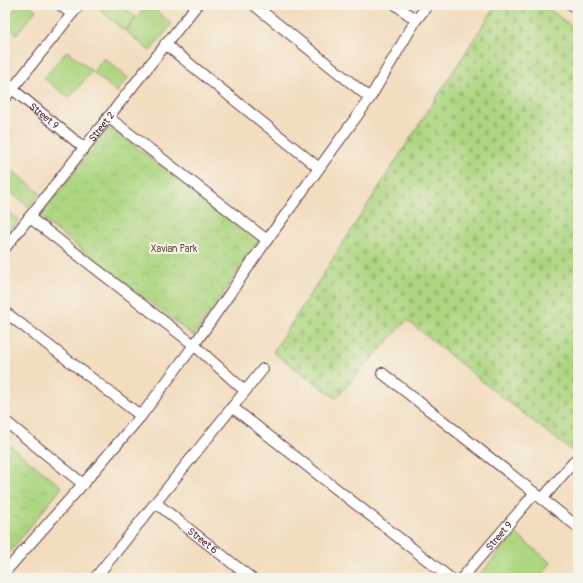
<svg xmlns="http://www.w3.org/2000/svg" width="583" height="583" font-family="Pangolin,sans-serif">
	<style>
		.green { fill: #add681; stroke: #7c7a56 }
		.cemetery { fill: url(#cemetery-stones); stroke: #7c7a56 }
		.park { fill: url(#park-crowns); stroke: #7c7a56 }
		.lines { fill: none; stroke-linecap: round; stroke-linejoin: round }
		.street-casing { stroke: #633c41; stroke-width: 12 }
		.street { stroke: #fff; stroke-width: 10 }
		.labels { text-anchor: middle; stroke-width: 4; stroke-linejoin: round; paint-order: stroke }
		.street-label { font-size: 10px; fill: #4a1f2b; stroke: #f7f3e8 }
		.park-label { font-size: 10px; fill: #634d40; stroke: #f7f3e8 }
	</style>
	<defs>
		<pattern id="cemetery-stones" width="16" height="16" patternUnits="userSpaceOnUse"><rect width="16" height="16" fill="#add681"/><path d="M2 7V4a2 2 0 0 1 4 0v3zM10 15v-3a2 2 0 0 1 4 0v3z" fill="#96b770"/></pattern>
		<pattern id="park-crowns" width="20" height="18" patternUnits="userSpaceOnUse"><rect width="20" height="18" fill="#add681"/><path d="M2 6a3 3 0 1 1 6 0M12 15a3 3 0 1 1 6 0" fill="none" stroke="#96b770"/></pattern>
	</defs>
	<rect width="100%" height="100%" fill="#f7f3e8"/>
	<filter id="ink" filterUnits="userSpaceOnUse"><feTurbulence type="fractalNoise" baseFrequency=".025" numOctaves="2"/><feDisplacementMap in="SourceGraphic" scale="8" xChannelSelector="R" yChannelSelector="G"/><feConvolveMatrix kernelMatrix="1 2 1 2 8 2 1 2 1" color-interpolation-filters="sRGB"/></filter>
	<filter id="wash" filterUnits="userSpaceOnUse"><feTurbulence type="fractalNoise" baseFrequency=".012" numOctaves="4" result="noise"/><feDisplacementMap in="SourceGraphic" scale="16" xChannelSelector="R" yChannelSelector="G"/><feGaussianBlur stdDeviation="0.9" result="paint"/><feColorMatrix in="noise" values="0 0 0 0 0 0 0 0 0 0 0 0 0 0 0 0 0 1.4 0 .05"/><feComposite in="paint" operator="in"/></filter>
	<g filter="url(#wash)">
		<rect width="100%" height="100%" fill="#f2ddbf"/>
		<path class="green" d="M18,5H29L36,10L17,34L5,25V21Z
			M104,5H121L136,17L125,31L100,10Z
			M147,5H149L172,24L150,51L126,31Z
			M67,51L92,71L69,98L44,78Z
			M104,58L128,78L117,92L93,72Z
			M14,172L40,193L29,207L5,187V184Z
			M5,209L19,220L8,234L5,231Z
			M515,533L551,563L539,578H477Z"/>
		<path class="cemetery" d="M496,5H544L578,31V444L572,451L493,390L407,320L336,398L273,352Z"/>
		<path class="park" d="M109,127L260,239L194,336L39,217Z
			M5,442L62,487L5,558Z"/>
	</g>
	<g filter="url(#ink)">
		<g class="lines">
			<defs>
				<g id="street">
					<path d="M60,5L72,14"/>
					<path d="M254,5L370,98"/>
					<path d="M396,5L416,20"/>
					<path d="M572,5L578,9"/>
					<path d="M165,44L319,168"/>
					<path id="s1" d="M5,83L84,148"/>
					<path d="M5,98L79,5"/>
					<path d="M108,117L267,240"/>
					<path d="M29,217L194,345L245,391"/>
					<path id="s2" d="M5,248L197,5"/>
					<path d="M5,312L141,416"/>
					<path d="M382,373L578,527"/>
					<path d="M232,407L450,578"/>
					<path d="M5,421L83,484"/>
					<path d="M542,499L578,457"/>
					<path id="s3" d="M156,503L251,578"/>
					<path d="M5,572L83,484L141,416L194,345L267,240L370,98L416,20L428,5"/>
					<path d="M95,578L263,369"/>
					<path id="s4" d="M462,578L535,493"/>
				</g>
			</defs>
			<use href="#street" class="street-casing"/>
			<use href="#street" class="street"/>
		</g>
	</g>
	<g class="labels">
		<g class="street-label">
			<text dy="4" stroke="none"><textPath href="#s1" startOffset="51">Street 9</textPath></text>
			<text dy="4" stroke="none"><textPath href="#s2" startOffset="155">Street 2</textPath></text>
			<text dy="4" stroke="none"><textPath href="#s4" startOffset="56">Street 9</textPath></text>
			<text dy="4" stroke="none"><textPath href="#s3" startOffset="60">Street 6</textPath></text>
		</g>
		<g class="park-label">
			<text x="174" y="252">Xavian Park</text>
		</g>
	</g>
	<rect width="583" height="583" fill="none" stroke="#f7f3e8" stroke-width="20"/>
</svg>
